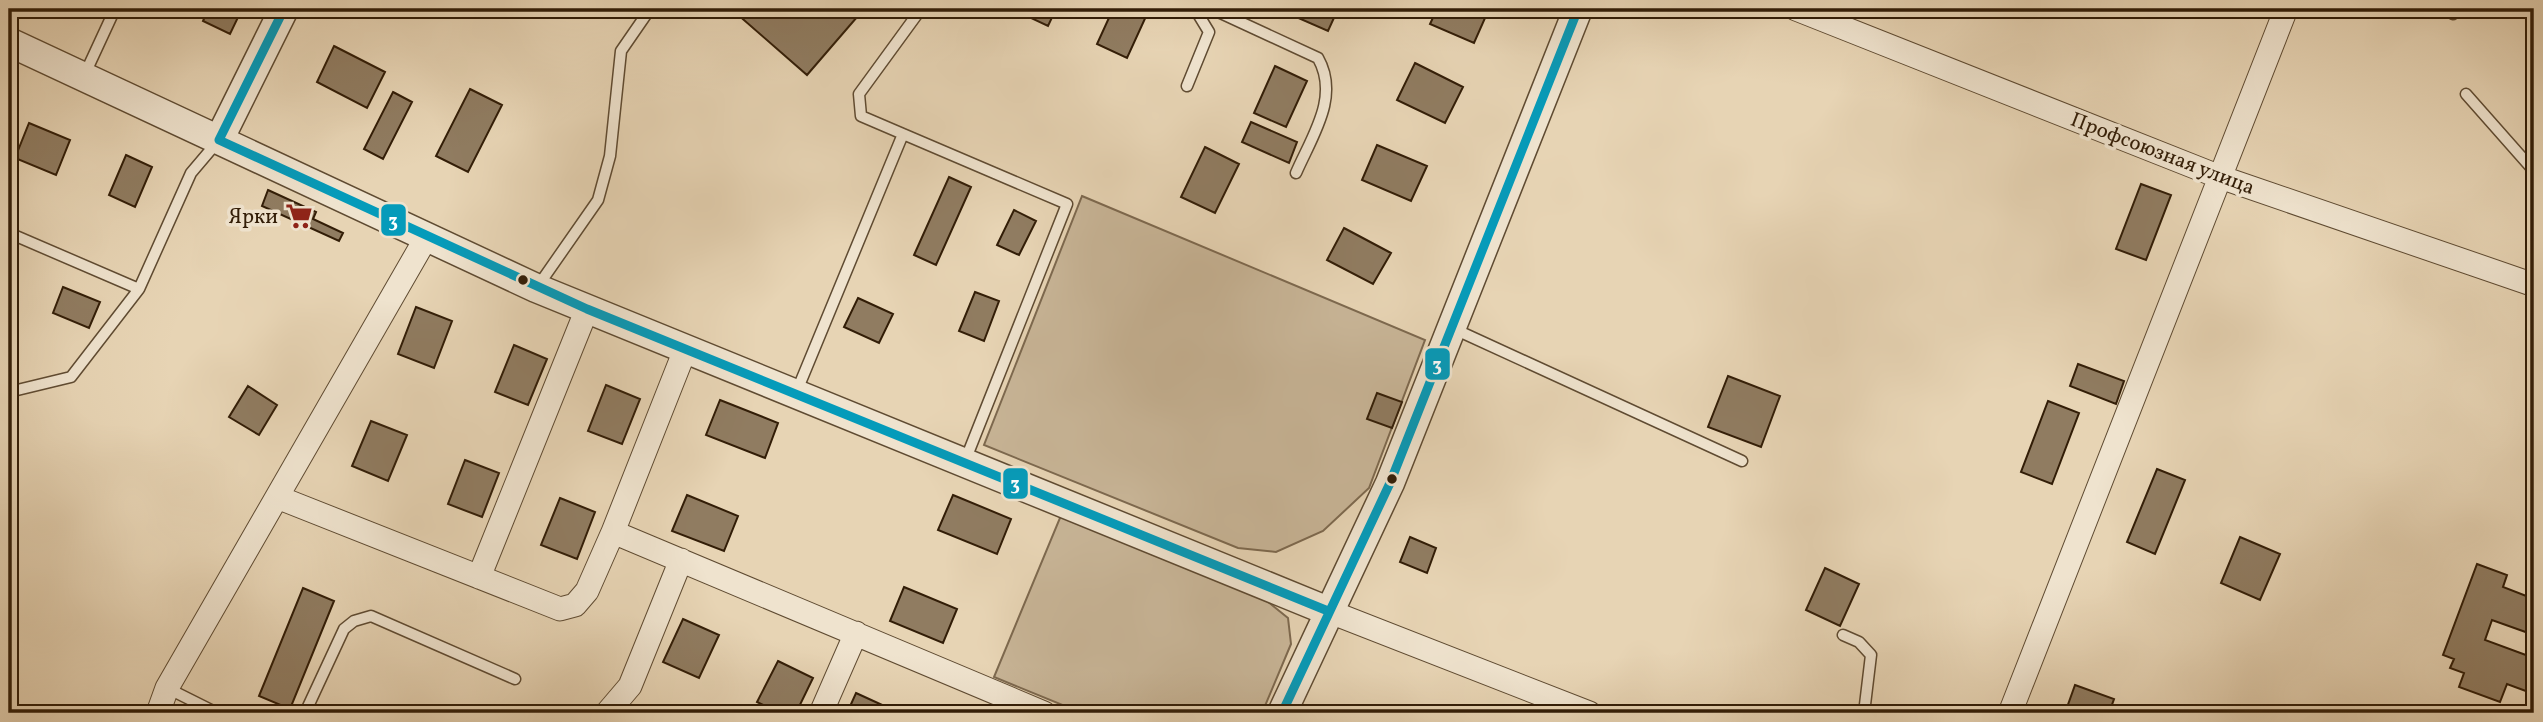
<svg xmlns="http://www.w3.org/2000/svg" width="2543" height="722" font-family="Vollkorn,serif">
	<style>
		.green { fill: #c8b597; stroke: #7d694f; stroke-width: 2 }
		.building { fill: #907c61; stroke: #321d07; stroke-width: 2 }
		.lines { fill: none; stroke-linecap: round; stroke-linejoin: round }
		.service-casing { stroke: #5f4b32; stroke-width: 13 }
		.minor-casing { stroke: #5f4b32; stroke-width: 25 }
		.tertiary-casing { stroke: #5f4b32; stroke-width: 31 }
		.service { stroke: #efe3ce; stroke-width: 10 }
		.minor { stroke: #efe3ce; stroke-width: 23 }
		.tertiary { stroke: #efe3ce; stroke-width: 28 }
		.bus-1-casing { stroke: #efe3ce; stroke-width: 14 }
		.bus-1 { stroke: #059bba; stroke-width: 9 }
		.bus-dot { fill: #321d07; stroke: #efe3ce; stroke-width: 2.5 }
		.labels { text-anchor: middle; stroke-width: 7; stroke-linejoin: round; paint-order: stroke }
		.street-label { font-size: 21px; fill: #321d07; stroke: #efe3ce }
		.poi-label { font-size: 21px; fill: #321d07; stroke: #efe3ce; text-anchor: end }
		.line-badge { stroke: #efe3ce; stroke-width: 2.5 }
		.badge-label { font-size: 19px; text-anchor: middle; font-weight: bold; fill: #fff }
	</style>
	<rect width="100%" height="100%" fill="#e7d4b4"/>
	<filter id="stains"><feTurbulence type="fractalNoise" baseFrequency=".00286" numOctaves="4"/><feColorMatrix values="0 0 0 0 .2 0 0 0 0 .09 0 0 0 0 .02 0 0 0 .5 -.17"/></filter>
	<radialGradient id="worn" r=".72"><stop offset=".6" stop-color="#630" stop-opacity="0"/><stop offset="1" stop-color="#630" stop-opacity=".3"/></radialGradient>
	<path class="green" d="M1082,196L1425,340L1369,488L1323,531L1276,552L1238,548L984,445Z
		M1062,513L1262,597L1288,618L1291,644L1262,713H1082L994,677Z"/>
	<path class="building" d="M208,9H242L230,34L203,21Z
		M742,9H864L807,75L737,14Z
		M1018,9H1056L1048,26L1016,11Z
		M1113,9H1141L1148,12L1127,58L1097,44Z
		M1299,9H1338L1328,31L1296,17Z
		M1437,9H1489L1474,43L1430,24Z
		M334,46L385,72L367,108L317,82Z
		M1415,63L1463,87L1445,123L1397,100Z
		M1275,66L1307,81L1286,127L1254,113Z
		M470,89L502,105L468,172L436,156Z
		M393,92L412,102L383,159L364,149Z
		M1251,122L1297,142L1289,163L1242,142Z
		M29,123L70,140L56,175L15,158Z
		M1377,145L1427,166L1411,201L1362,180Z
		M1205,147L1239,164L1215,213L1181,197Z
		M126,155L152,167L135,207L109,195Z
		M949,177L971,187L936,265L914,255Z
		M2141,184L2171,195L2146,260L2116,249Z
		M268,190L316,212L313,219L343,233L339,241L262,206Z
		M1014,210L1036,221L1019,255L997,245Z
		M1344,228L1391,253L1373,284L1327,260Z
		M63,287L100,302L89,328L53,313Z
		M975,292L999,301L984,341L959,331Z
		M858,298L893,314L879,343L844,327Z
		M416,307L452,321L434,368L398,354Z
		M514,345L547,359L528,405L495,392Z
		M2078,364L2124,381L2116,404L2070,386Z
		M1728,376L1780,396L1761,447L1708,427Z
		M606,385L640,399L622,444L588,431Z
		M248,386L277,405L259,435L229,417Z
		M1377,393L1402,402L1392,428L1367,419Z
		M720,400L778,423L765,458L706,435Z
		M2048,401L2079,413L2052,484L2021,472Z
		M371,421L407,435L388,481L352,466Z
		M465,460L499,473L482,517L448,504Z
		M2157,469L2185,480L2155,554L2127,542Z
		M687,495L738,516L724,551L672,531Z
		M953,495L1011,519L997,554L938,530Z
		M560,498L595,512L577,559L541,545Z
		M1410,537L1436,548L1427,573L1400,562Z
		M2240,537L2280,554L2260,600L2221,583Z
		M2477,564L2507,575L2503,587L2534,599V635L2492,620L2485,640L2534,658V694L2507,684L2500,702L2459,687L2464,673L2450,668L2454,659L2443,655Z
		M1825,568L1859,584L1840,626L1806,610Z
		M904,587L957,609L943,643L890,621Z
		M303,588L334,601L290,709L259,696Z
		M683,619L719,635L699,678L663,662Z
		M778,661L813,678L796,713H780L757,702Z
		M2075,685L2114,699L2109,713H2065Z
		M856,693L891,709L889,713H847Z"/>
	<g class="lines">
		<defs>
			<path id="service" d="M1212,9L1318,58C1340,97 1312,136 1296,173
				M2453,14L2459,9
				M84,76L115,9
				M1187,86L1209,32L1195,9
				M2466,94L2534,171
				M903,134L861,116L859,94L921,9
				M9,233L139,289L191,173L219,140
				M538,286L598,200L610,156L621,51L650,9
				M1452,328L1742,461
				M9,392L71,377L139,289
				M796,393L903,134L1067,204L965,461
				M1843,635L1859,642L1871,655L1864,713
				M167,688L217,713
				M305,713L344,629L354,621L371,616L515,679"/>
			<path id="minor" d="M1796,9L2220,177L2534,285
				M685,350L613,532L1044,713
				M277,497L560,609L575,605L587,591L613,532
				M479,577L587,309
				M1328,611L1589,713
				M158,713L167,688L426,238
				M607,713L630,686L681,560
				M821,713L856,633
				M2010,713L2286,9"/>
			<path id="tertiary" d="M9,42L536,288L1328,611
				M219,140L284,9
				M1282,713L1390,483L1578,9"/>
		</defs>
		<use href="#service" class="service-casing"/>
		<use href="#minor" class="minor-casing"/>
		<use href="#tertiary" class="tertiary-casing"/>
		<use href="#service" class="service"/>
		<use href="#minor" class="minor"/>
		<use href="#tertiary" class="tertiary"/>
		<defs>
			<path id="bus-1" d="M284,9L219,140L587,309L1328,611
				M1282,713L1390,483L1578,9"/>
		</defs>
		<use href="#bus-1" class="bus-1-casing"/>
		<use href="#bus-1" class="bus-1"/>
	</g>
	<defs>
		<symbol id="supermarket-bare" viewBox="-9 -9 18 18"><path d="M-6-5.5h2.5l.6 2H6L4.5 2H-2.5L-4.4-4H-6ZM-1.5 3.2a1.3 1.3 0 1 0 .1 0ZM3 3.2a1.3 1.3 0 1 0 .1 0Z" fill="#8f2418" stroke="#efe3ce" stroke-width="2.5" paint-order="stroke"/></symbol>
	</defs>
	<g fill-rule="evenodd">
		<use href="#supermarket-bare" x="280" y="197" width="38" height="38"/>
	</g>
	<g class="bus-dot">
		<circle cx="523" cy="280" r="6"/>
		<circle cx="1392" cy="479" r="6"/>
	</g>
	<g class="labels">
		<g class="street-label">
			<text transform="translate(2163 153) rotate(21)" y="7">Профсоюзная улица</text>
		</g>
		<g class="poi-label">
			<text x="278" y="223">Ярки</text>
		</g>
	</g>
	<g class="line-badge">
		<rect x="380" y="203" width="27" height="34" rx="7" fill="#059bba"/>
		<rect x="1424" y="347" width="27" height="34" rx="7" fill="#059bba"/>
		<rect x="1002" y="467" width="27" height="33" rx="7" fill="#059bba"/>
	</g>
	<g class="badge-label">
		<text x="393" y="227">3</text>
		<text x="1437" y="371">3</text>
		<text x="1015" y="490">3</text>
	</g>
	<rect width="2543" height="722" fill="none" stroke="#e7d4b4" stroke-width="35"/>
	<rect x="10" y="10" width="2522" height="701" fill="none" stroke="#321d07" stroke-width="3.5"/>
	<rect x="18" y="18" width="2508" height="687" fill="none" stroke="#321d07" stroke-width="2"/>
	<rect width="100%" height="100%" filter="url(#stains)"/>
	<rect width="100%" height="100%" fill="url(#worn)"/>
</svg>
